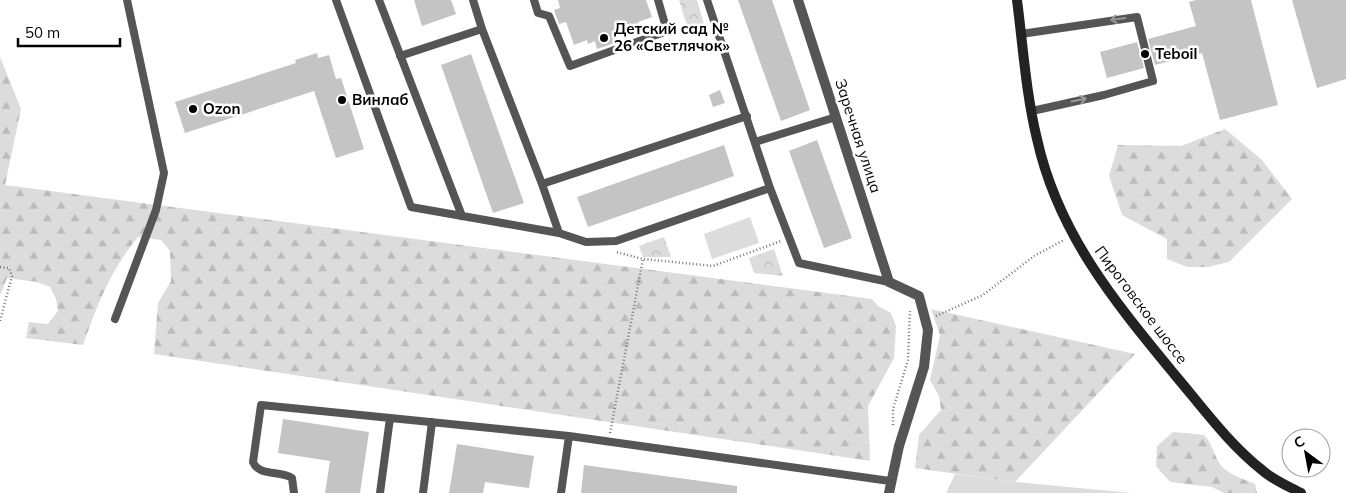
<svg xmlns="http://www.w3.org/2000/svg" width="1346" height="493" font-family="Mulish,sans-serif">
	<style>
		.grass { fill: #dcdcdc }
		.forest { fill: url(#forest-firs) }
		.park { fill: url(#park-crowns) }
		.building { fill: #c4c4c4 }
		.lines { fill: none; stroke-linecap: round; stroke-linejoin: round }
		.path { stroke: #777; stroke-width: 2.5; stroke-dasharray: 1 2.5; stroke-linecap: butt }
		.lane { stroke: #555; stroke-width: 8 }
		.street { stroke: #555; stroke-width: 10 }
		.secondary { stroke: #222; stroke-width: 10 }
		.oneway { stroke: #999 }
		.poi-dot { fill: #000; stroke: #fff; stroke-width: 2 }
		.labels { text-anchor: middle; stroke-width: 5; stroke-linejoin: round; paint-order: stroke }
		.poi-label { font-size: 15px; font-weight: bold; fill: #000; stroke: #fff; text-anchor: start }
		.street-label { font-size: 15px; fill: #000; stroke: #fff }
	</style>
	<defs>
		<pattern id="forest-firs" width="22" height="20" patternUnits="userSpaceOnUse" patternTransform="scale(1.25)"><rect width="22" height="20" fill="#dcdcdc"/><path d="M5 1l3.5 6h-7zM16 11l3.5 6h-7z" fill="#bbb"/></pattern>
		<pattern id="park-crowns" width="20" height="18" patternUnits="userSpaceOnUse" patternTransform="scale(1.25)"><rect width="20" height="18" fill="#dcdcdc"/><path d="M2 6a3 3 0 1 1 6 0M12 15a3 3 0 1 1 6 0" fill="none" stroke="#bbb"/></pattern>
	</defs>
	<rect width="100%" height="100%" fill="#fff"/>
	<path class="grass" d="M750,217L759,243L712,259L704,234Z
		M955,474L1015,482L1131,493H946Z"/>
	<path class="forest" d="M0,57L21,109L5,185L872,299L878,306L891,313L896,326L894,358L868,406L870,461L154,354L158,303L171,281L170,251L161,240L138,237C111,269 97,305 83,345L26,338L29,322L48,324L58,311L56,299L50,287L37,282L7,278L0,295Z
		M1225,129L1261,159L1292,199L1229,262L1208,267H1187L1167,259V239L1122,215L1109,176L1118,145L1181,146Z
		M931,309L1135,354L1015,482L915,468L919,435L941,410L939,396L930,380L940,335Z
		M1173,432L1204,435C1213,444 1213,454 1220,464C1227,475 1244,479 1255,484L1257,493H1224L1212,487L1170,482L1156,466L1157,446Z"/>
	<path class="park" d="M679,0H697L704,24L688,29Z
		M664,237L671,257H643L639,246Z
		M774,249L783,276L754,273L749,258Z"/>
	<path class="building" d="M414,0H451L456,14L422,26Z
		M558,0H646L652,17L638,22L639,25L618,33L620,41L597,49L595,41L588,44L587,40L574,45L566,22L559,24L554,10L560,8Z
		M738,0H772L810,110L781,121Z
		M1196,0H1251L1278,105L1220,120L1202,53L1155,65L1148,39L1196,26L1189,2Z
		M1292,0H1346V79L1317,88Z
		M1137,42L1144,68L1107,78L1100,52Z
		M317,53L318,58L329,55L336,79L341,78L364,149L336,158L314,91L185,133L175,102L296,63L295,60Z
		M471,54L524,203L493,213L441,65Z
		M720,90L725,103L713,107L709,95Z
		M817,140L852,238L824,248L789,151Z
		M724,145L734,176L588,227L577,197Z
		M283,419L369,432L360,493H325L330,461L278,453Z
		M457,444L534,456L529,488L485,482L483,493H449Z
		M584,465L737,486V493H581Z"/>
	<g class="lines">
		<path class="path" d="M644,259L713,266L781,241
			M0,267L9,268L12,276L0,321
			M936,316L983,295L1034,256L1064,240
			M893,425V409L908,360L910,311
			M610,433L643,259L616,252"/>
		<path class="lane" d="M336,0L411,207L559,233
			M379,0L462,216
			M473,0L482,29
			M534,0L538,13L549,16L570,66L667,31L658,0
			M707,0L770,188L799,263L889,282
			M1021,34L1137,17L1153,81L1104,95L1032,111
			M400,56L482,29L542,184
			M747,116L542,184L559,233L586,242L616,241L770,188
			M755,142L836,117
			M115,319L156,210L164,173L127,0
			M294,493L292,478C281,470 259,477 253,462L261,405L569,436
			M380,493L390,418
			M423,493L432,422
			M561,493L569,436L890,481"/>
		<path class="street" d="M798,0L889,282L919,296L928,330L924,367L899,446L889,493"/>
		<path class="secondary" d="M1017,0C1023,46 1026,94 1037,139C1058,234 1115,302 1175,375C1203,408 1228,443 1262,470C1273,480 1288,486 1301,493"/>
	</g>
	<defs><path id="oneway-shaft" d="M-6 0H5M1.5-3L5.5 0L1.5 3" fill="none" stroke-width="1.6" stroke-linecap="round" stroke-linejoin="round" transform="scale(1.25)"/></defs>
	<g class="oneway">
		<use href="#oneway-shaft" transform="translate(1118 19) rotate(172)"/>
		<use href="#oneway-shaft" transform="translate(1079 100) rotate(-12)"/>
	</g>
	<g class="poi-dot">
		<circle cx="604" cy="38" r="5"/>
		<circle cx="1145" cy="54" r="5"/>
		<circle cx="342" cy="100" r="5"/>
		<circle cx="193" cy="109" r="5"/>
	</g>
	<g class="labels">
		<g class="poi-label">
			<text x="614" y="34">Детский сад №<tspan x="614" dy="17">26 «Светлячок»</tspan></text>
			<text x="1155" y="59">Teboil</text>
			<text x="352" y="105">Винлаб</text>
			<text x="203" y="114">Ozon</text>
		</g>
		<g class="street-label">
			<text transform="translate(858 136) rotate(72)" y="5">Заречная улица</text>
			<text transform="translate(1141 305) rotate(53)" y="5">Пироговское шоссе</text>
		</g>
	</g>
	<g transform="translate(1306 453) rotate(328)"><circle r="24" fill="#ffffff" stroke="#999999"/>
	<path d="M0-4L9 19L0 12L-9 19Z" fill="#000000"/>
	<text y="-8" font-size="14" font-weight="bold" text-anchor="middle" fill="#000000">С</text>
	</g>
	<path d="M18 38v8h102v-8" fill="none" stroke="#000000" stroke-width="2.5"/>
	<text x="25" y="38" font-size="15" fill="#000000" stroke="#ffffff" stroke-width="4" paint-order="stroke">50 m</text>
</svg>
